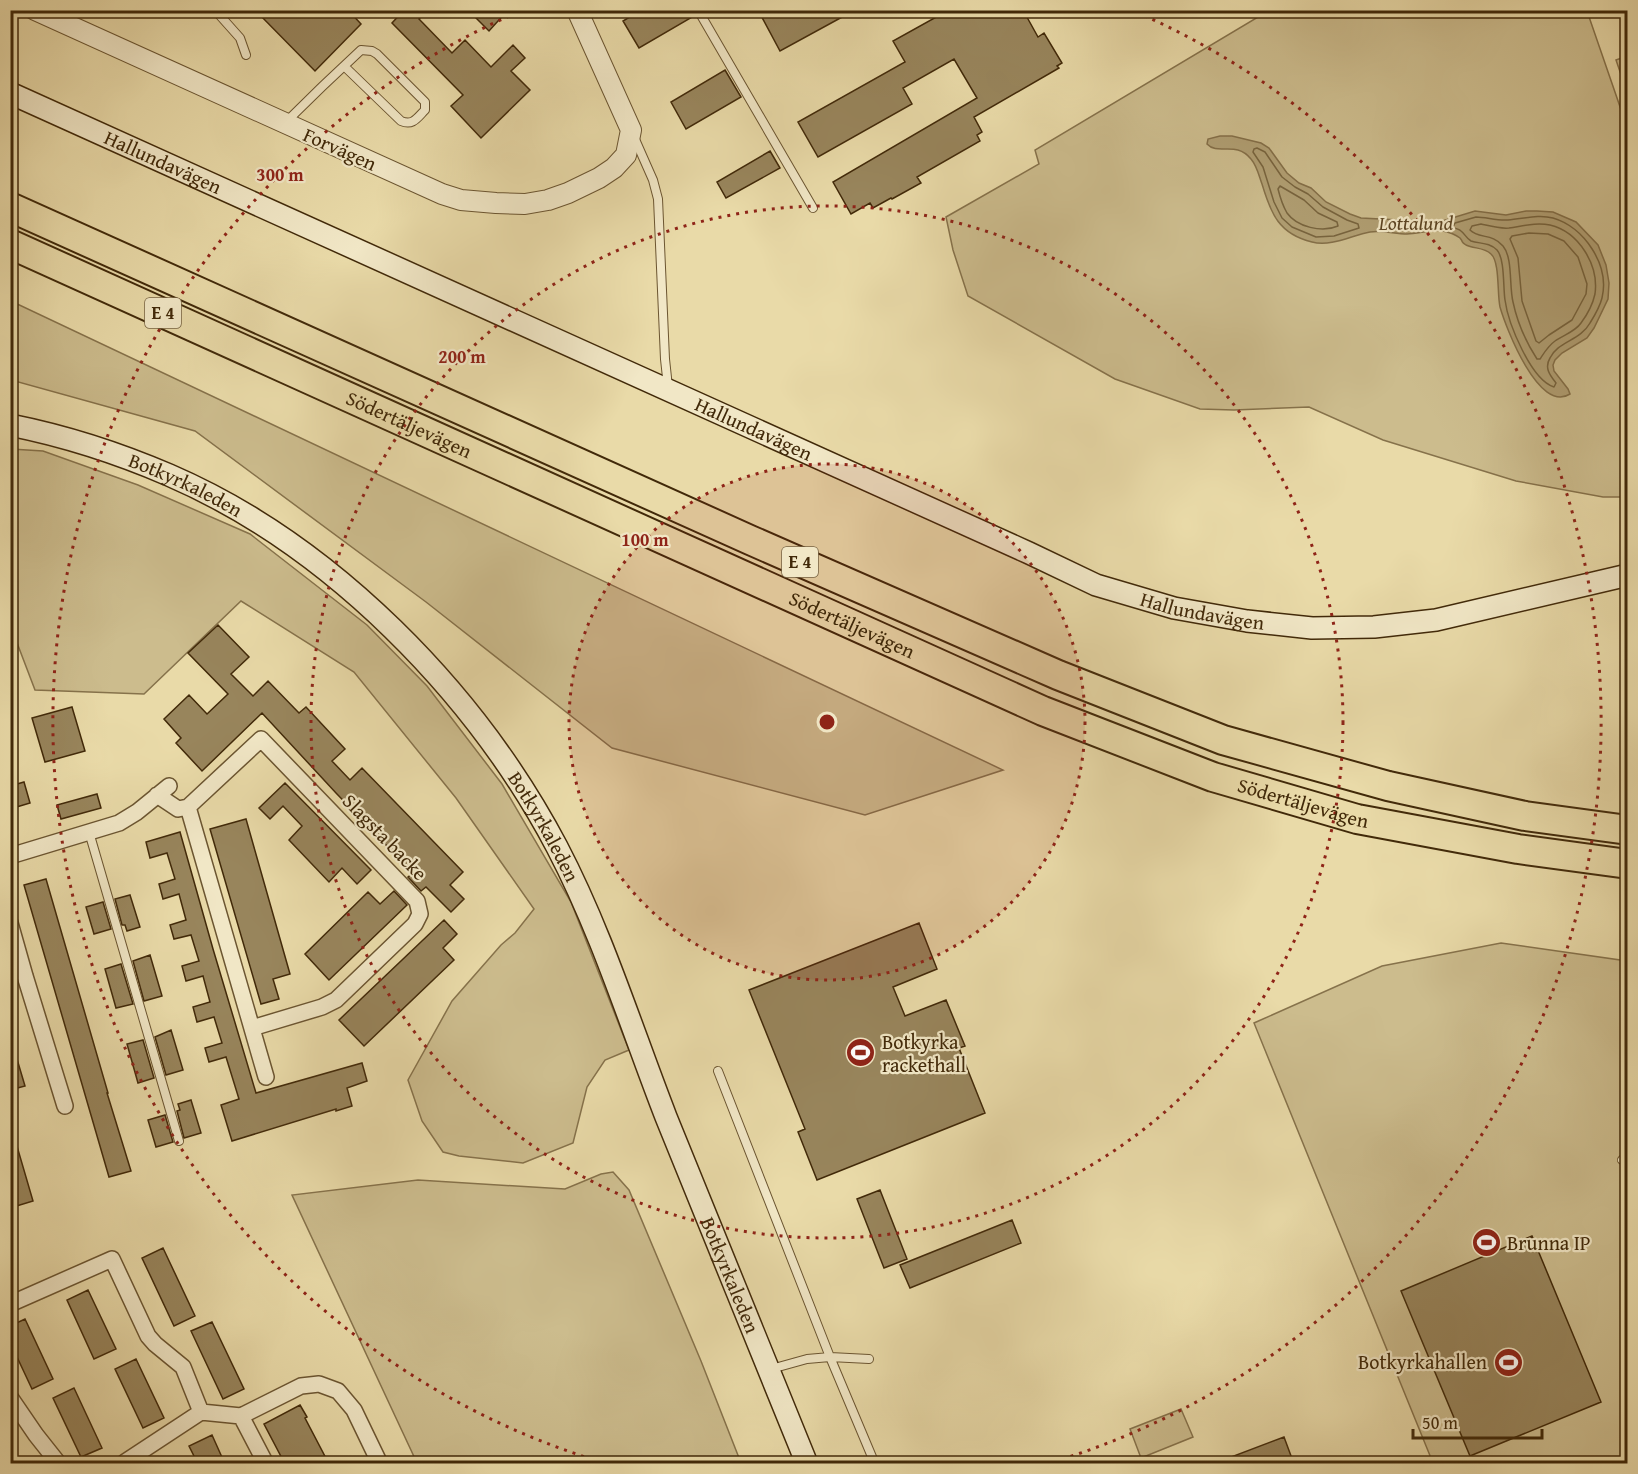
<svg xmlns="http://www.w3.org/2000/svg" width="1638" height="1474" font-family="'Gentium Book Plus',serif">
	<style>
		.green { fill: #ccbc8d; stroke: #86724b; stroke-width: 1.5 }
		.water { fill: #b09e72; stroke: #846f48; stroke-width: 1.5 }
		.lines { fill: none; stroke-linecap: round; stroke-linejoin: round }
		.shore { stroke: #78643e; stroke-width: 1.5 }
		.building { fill: #98855c; stroke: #412909; stroke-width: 1.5 }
		.service-casing { stroke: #6b5531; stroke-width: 10 }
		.minor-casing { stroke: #6b5531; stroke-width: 18 }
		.tertiary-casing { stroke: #6b5531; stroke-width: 22 }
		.secondary-casing { stroke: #412909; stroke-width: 24 }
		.motorway-casing { stroke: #412909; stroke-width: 32 }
		.service { stroke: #f1e7c6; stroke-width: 8 }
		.minor { stroke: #f1e7c6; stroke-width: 15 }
		.tertiary { stroke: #f1e7c6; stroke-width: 20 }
		.secondary { stroke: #f1e7c6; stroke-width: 21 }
		.motorway { stroke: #e9daa8; stroke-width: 28 }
		.ring { fill: none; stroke: #8f2418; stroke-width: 3; stroke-dasharray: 3 6 }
		.labels { text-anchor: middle; stroke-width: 4.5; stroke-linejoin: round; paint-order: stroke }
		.shield { fill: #f1e7c6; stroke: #766242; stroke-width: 1.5 }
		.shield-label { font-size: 18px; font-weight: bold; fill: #412909 }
		.street-label { font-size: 20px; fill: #412909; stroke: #f1e7c6 }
		.park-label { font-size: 20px; font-style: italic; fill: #5d4623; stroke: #f1e7c6 }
		.poi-label { font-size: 20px; fill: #412909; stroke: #f1e7c6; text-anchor: start }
		.centre { fill: #8f2418; stroke: #f1e7c6; stroke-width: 3 }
		.ring-label { font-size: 18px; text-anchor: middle; font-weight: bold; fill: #8f2418; stroke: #f1e7c6; stroke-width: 4.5; stroke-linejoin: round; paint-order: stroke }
	</style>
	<rect width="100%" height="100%" fill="#e9daa8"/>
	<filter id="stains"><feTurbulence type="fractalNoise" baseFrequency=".00333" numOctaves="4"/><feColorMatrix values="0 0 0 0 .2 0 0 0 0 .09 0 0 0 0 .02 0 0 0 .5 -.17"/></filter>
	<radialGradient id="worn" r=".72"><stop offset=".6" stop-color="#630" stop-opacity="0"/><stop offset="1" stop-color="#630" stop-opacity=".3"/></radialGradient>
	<path class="green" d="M1268,11H1587L1627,127V497H1603L1516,481L1383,440L1309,407L1234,410L1200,409L1115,379L968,296L953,250L946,217L1039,164L1035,150Z
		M1627,56H1628L1627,92L1616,60Z
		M10,301H11L1003,770L865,815L612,748L426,602L195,431L11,380Z
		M11,449L43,451L138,485L250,534L367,625L427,686L502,784L571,902L629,1050L605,1060L587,1087L573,1143L523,1163L459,1156L443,1152L422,1121L408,1080L452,1001L501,945L515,933L534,909L456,798L354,672L241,601L144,694L35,690L11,627Z
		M1501,943L1627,961V1463H1433L1254,1023L1382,966Z
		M613,1172L629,1190L701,1361L741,1463H417L292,1195L418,1180L565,1189L601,1174Z
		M1181,1409L1193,1437L1141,1458L1130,1429Z"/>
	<path class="water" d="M1220,136H1232L1261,143L1269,148L1287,173L1299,183L1311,188L1326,202L1350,214L1361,218L1439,222L1475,211L1506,215L1526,211H1537L1553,212L1576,222L1598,245L1606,265L1609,283L1608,299L1594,328L1587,338L1562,353L1555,360L1553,365L1554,371L1568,389L1570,394C1539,414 1506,328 1500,307C1497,294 1500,262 1491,254C1484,247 1474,249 1466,245C1460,241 1464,243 1460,238C1456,235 1448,232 1443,231C1432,229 1418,234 1407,234C1395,234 1382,230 1370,232C1352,235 1332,247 1312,242C1279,234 1271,214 1262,184C1259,176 1257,166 1251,159C1236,140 1218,156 1207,144L1208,139Z"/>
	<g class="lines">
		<path class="shore" d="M1257,148L1265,152L1282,177L1295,187L1308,194L1323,207L1347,220L1358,224L1359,228L1334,236L1316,237L1292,227L1282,218L1274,202L1263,167L1253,152L1254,149Z
			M1280,186L1304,200L1318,213L1337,222L1338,226C1322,233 1297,227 1287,213C1283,206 1280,197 1278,189Z
			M1476,217C1486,217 1497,221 1508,220C1523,219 1538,214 1553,218C1584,227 1610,265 1602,298C1600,306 1595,315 1590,323C1580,341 1558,341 1550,358C1544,368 1550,375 1556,383L1554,387C1531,380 1508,323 1505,300C1503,288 1505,259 1497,250C1489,242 1480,244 1471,241C1466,238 1465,234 1461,231C1459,229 1456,229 1453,227L1455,223Z
			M1481,224C1490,226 1500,229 1509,228C1523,226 1536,222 1550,225C1579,232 1599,265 1595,294C1593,303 1587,315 1581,323C1575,332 1563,335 1555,341C1548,346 1544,353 1540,359H1537C1526,342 1517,321 1513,302C1509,286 1513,258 1503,246C1492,233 1479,239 1470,230L1472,226Z
			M1529,233L1548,234L1564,241L1578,257L1587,284L1586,294L1572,320L1549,335L1539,343L1536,341L1522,301L1518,258L1510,239L1512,236Z"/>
	</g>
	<path class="building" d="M255,10H348L361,24L315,71Z
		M404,10H427L419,19L452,53L465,40L491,67L513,45L525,58L511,71L530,90L481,138L451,106L463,95L392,23Z
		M468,10H508L489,31Z
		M641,10H692L694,16L639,48L623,21Z
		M758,10H855L780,51Z
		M1023,10L1038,37L1044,33L1062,63L1057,66L1059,68L974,117L982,132L977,135L980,141L917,177L921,183L892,199L891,198L873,208L870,203L851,214L833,182L977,98L954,59L903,88L912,104L818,157L798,122L905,62L893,41L947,11Z
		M725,70L741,97L686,129L671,102Z
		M770,151L780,168L726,198L717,182Z
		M218,625L249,657L231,674L253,696L268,681L299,713L306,707L345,749L332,761L350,780L362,768L463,872L450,885L464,899L451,912L426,887L421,891L408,877L413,873L336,793L262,713L202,771L176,743L181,738L164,719L189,695L207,714L228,694L188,653Z
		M72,707L85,751L45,762L32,718Z
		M24,782L30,803L10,809V786Z
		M285,783L371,870L357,884L342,868L329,882L289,840L302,826L283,806L270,819L259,808Z
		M97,794L101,808L61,819L57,805Z
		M246,819L290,974L273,979L279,999L261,1004L210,829Z
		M180,832L213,949L256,1093L362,1063L367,1081L347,1088L352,1106L336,1111V1109L232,1141L221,1105L239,1099L226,1057L209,1062L205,1048L222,1043L214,1017L197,1022L193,1007L210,1002L203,976L186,981L182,966L199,961L191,935L174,939L170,925L186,920L179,894L163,899L159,884L175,879L167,853L150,858L146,842Z
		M46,879L108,1093H107L131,1171L109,1177L24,885Z
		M394,891L407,905L329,980L305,954L368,892L380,904Z
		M130,895L140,927L127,931L125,925H122L115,899Z
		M103,902L111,929L94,934L86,907Z
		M444,920L457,934L443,948L454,960L364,1046L339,1020Z
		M919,923L937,969L893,987L905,1016L946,1000L965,1046L959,1048L985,1113L817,1180L798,1132L805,1129L749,990Z
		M150,955L162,996L144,1001L133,961Z
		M121,964L133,1004L116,1008L105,969Z
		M171,1030L183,1070L166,1075L155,1037Z
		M143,1040L154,1078L138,1083L127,1044Z
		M10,1049H14L25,1086L10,1090Z
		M191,1100L201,1133L184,1138L177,1111L180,1110L178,1104Z
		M165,1115L173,1142L156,1147L148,1120Z
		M10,1136H14L33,1201L10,1208Z
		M880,1190L907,1259L884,1268L857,1199Z
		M1012,1220L1021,1243L910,1288L900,1265Z
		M1532,1236L1601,1402L1470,1456L1401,1291Z
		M163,1248L195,1316L174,1326L142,1258Z
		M88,1290L116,1349L94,1359L67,1300Z
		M25,1319L53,1379L32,1389L10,1342V1326Z
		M212,1322L244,1389L223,1399L191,1331Z
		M136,1359L164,1418L143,1428L115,1369Z
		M74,1388L102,1448L81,1457L53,1398Z
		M300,1405L307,1417L305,1418L329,1464H285L264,1424Z
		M212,1435L225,1464H198L189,1446Z
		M1284,1437L1294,1464H1218V1462Z"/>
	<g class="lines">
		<defs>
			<path id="service" d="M215,10L240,38L246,55
				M698,10L813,208
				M285,123C310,98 335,74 361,50L372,51L377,54L425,102V110C417,118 413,126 401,121L344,66
				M634,137L653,180L658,199L665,359L668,387
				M89,832L179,1141
				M718,1071L830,1357L875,1464
				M1622,1160L1628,1154
				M771,1369L807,1359L830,1357L869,1359"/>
			<path id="minor" d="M157,795L178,809L188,807L261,739L417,901L420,914L415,924L336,1000L322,1007L252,1028
				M188,807L266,1077
				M10,856L119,823L137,812L169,786
				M10,923L25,976L65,1106
				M10,1304L112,1259L148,1336L155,1344L183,1367L201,1412
				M10,1397L36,1435L59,1464
				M241,1416L301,1386L319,1384L338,1391L354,1410L380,1464
				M125,1464V1462L201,1412L241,1416L266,1464"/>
			<path id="tertiary" d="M35,10L442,194L461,200L496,203L525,204L548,200L568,193L599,178L614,168L626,155L631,130L577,10"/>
			<g id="secondary">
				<path id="s1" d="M10,93L1029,553L1096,585L1174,608L1247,621L1312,628L1374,627L1436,620L1628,575"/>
				<path id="s2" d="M10,425C65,436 118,453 169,475C331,545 475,692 557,847C602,933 631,1027 666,1117C712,1233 761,1348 807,1464"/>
			</g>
			<g id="motorway">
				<path d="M10,207L750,540L1058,675L1223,740L1388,786L1525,816L1628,830"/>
				<path id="s3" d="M10,244L1043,711L1213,777L1357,819L1518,849L1628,864"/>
			</g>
		</defs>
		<use href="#service" class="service-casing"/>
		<use href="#minor" class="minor-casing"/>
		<use href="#tertiary" class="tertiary-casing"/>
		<use href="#secondary" class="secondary-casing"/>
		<use href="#motorway" class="motorway-casing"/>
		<use href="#service" class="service"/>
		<use href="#minor" class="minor"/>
		<use href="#tertiary" class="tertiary"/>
		<use href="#secondary" class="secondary"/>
		<use href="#motorway" class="motorway"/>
	</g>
	<circle cx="827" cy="722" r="258" fill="#8f2418" fill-opacity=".12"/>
	<g class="ring">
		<circle cx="827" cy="722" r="258"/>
		<circle cx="827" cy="722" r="516"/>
		<path d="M601 1462A774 774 0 0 1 518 12M1136 12A774 774 0 0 1 1053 1462"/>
	</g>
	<defs>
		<symbol id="stadium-disc" viewBox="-11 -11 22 22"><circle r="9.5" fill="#8f2418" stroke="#f1e7c6"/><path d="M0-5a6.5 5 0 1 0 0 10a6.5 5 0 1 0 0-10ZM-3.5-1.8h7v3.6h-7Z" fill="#fff"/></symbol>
	</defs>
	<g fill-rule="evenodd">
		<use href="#stadium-disc" x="844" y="1036" width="33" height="33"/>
		<use href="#stadium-disc" x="1470" y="1226" width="33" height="33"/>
		<use href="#stadium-disc" x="1492" y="1346" width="33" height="33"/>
	</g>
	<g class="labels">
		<g class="shield">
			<rect x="145" y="298" width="36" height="30" rx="4.5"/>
			<rect x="782" y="547" width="36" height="30" rx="4.5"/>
		</g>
		<g class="shield-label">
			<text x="163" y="319">E 4</text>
			<text x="800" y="568">E 4</text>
		</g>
		<g class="street-label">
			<text transform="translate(340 149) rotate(24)" y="7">Forvägen</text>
			<text dy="7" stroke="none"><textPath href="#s1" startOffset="168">Hallundavägen</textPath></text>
			<text dy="7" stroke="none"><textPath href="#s3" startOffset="438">Södertäljevägen</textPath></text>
			<text dy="7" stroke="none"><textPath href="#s1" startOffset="816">Hallundavägen</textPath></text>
			<text dy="7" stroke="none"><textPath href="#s2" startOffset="186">Botkyrkaleden</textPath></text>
			<text dy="7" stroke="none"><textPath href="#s1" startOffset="1302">Hallundavägen</textPath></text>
			<text dy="7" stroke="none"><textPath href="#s3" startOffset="924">Södertäljevägen</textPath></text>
			<text dy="7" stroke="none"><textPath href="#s3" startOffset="1410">Södertäljevägen</textPath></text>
			<text dy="7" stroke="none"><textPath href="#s2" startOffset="690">Botkyrkaleden</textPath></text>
			<text transform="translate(385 837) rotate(46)" y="7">Slagsta backe</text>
			<text dy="7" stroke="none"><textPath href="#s2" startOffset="1176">Botkyrkaleden</textPath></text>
		</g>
		<g class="park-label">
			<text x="1416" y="230">Lottalund</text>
		</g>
		<g class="poi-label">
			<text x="882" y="1049">Botkyrka<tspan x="882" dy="23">rackethall</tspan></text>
			<text x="1507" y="1250">Brunna IP</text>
			<text x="1487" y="1369" text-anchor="end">Botkyrkahallen</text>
		</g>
	</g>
	<circle cx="827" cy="722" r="9" class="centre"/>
	<g class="ring-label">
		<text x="280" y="181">300 m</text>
		<text x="462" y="363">200 m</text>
		<text x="645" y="546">100 m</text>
	</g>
	<rect width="1638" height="1474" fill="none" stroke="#e9daa8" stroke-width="36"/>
	<rect x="12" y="12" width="1614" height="1450" fill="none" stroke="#412909" stroke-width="3"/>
	<rect x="18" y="18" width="1602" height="1438" fill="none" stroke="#412909" stroke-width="1.5"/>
	<path d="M1413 1429v9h129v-9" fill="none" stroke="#412909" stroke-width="3"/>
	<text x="1422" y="1429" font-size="18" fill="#412909" stroke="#f1e7c6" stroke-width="4.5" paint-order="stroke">50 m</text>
	<rect width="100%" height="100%" filter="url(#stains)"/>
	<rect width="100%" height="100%" fill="url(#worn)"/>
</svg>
